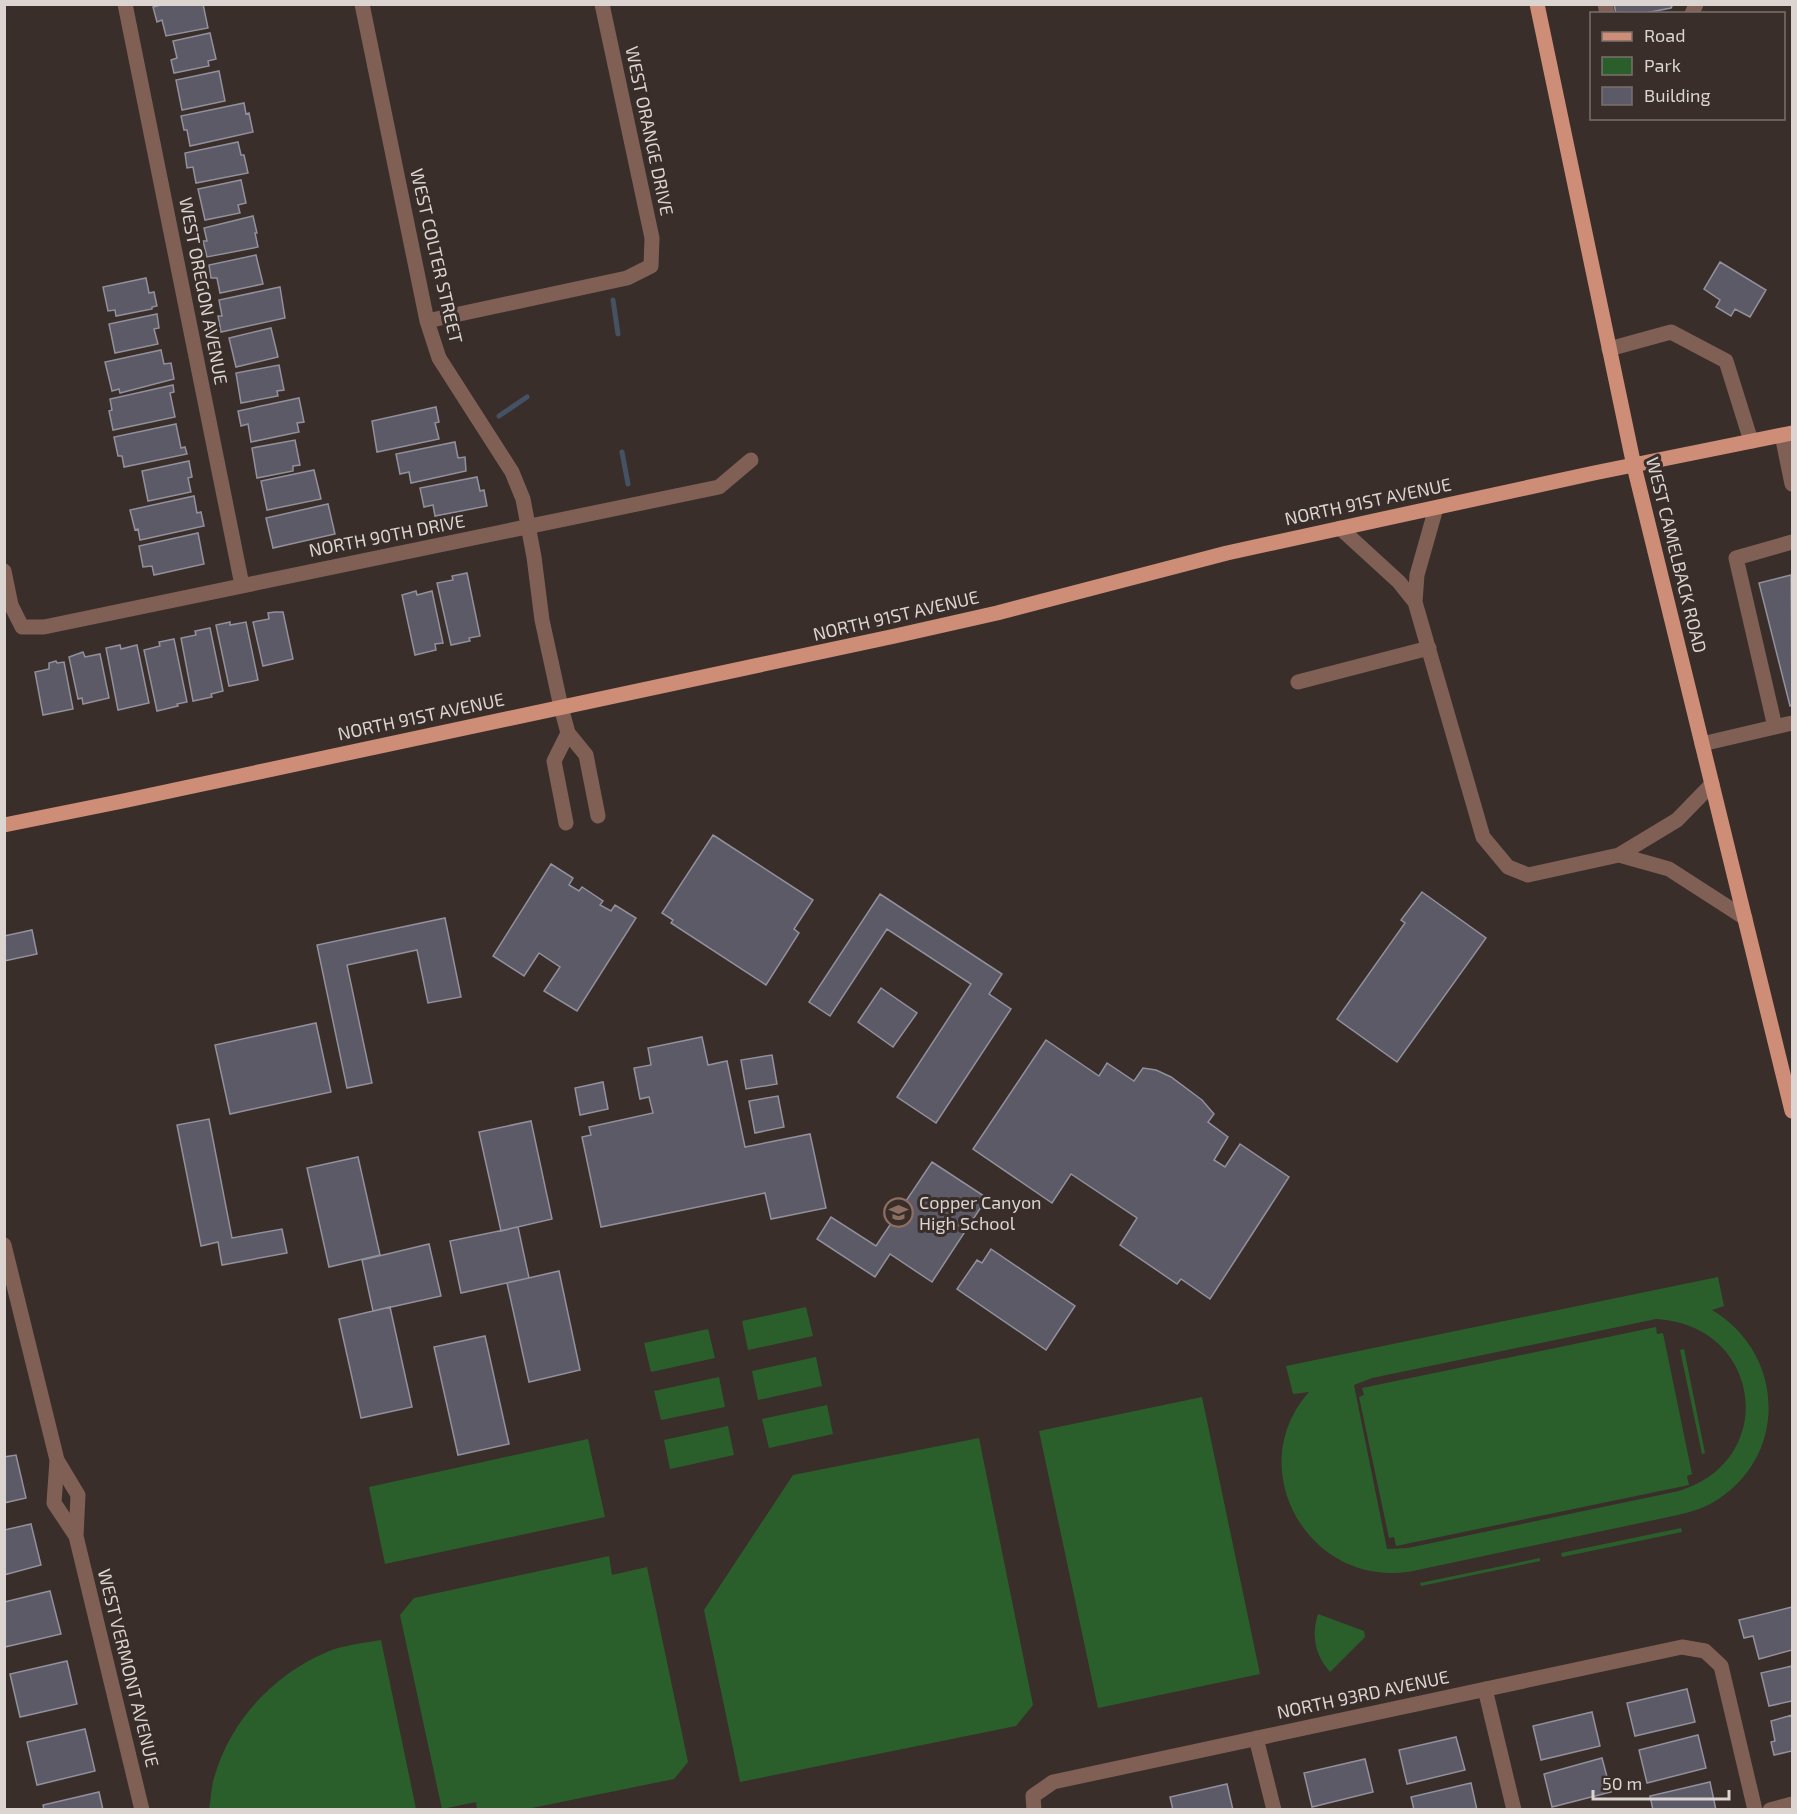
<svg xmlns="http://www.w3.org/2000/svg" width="1797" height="1814" font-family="'Exo 2',sans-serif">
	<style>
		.green { fill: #2a5f2c; fill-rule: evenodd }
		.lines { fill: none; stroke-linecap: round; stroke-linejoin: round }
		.stream { stroke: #445264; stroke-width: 5 }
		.building { fill: #5c5a66; stroke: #92909c; stroke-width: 1.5 }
		.minor { stroke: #806055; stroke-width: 15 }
		.major { stroke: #ce8d77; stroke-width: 15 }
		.labels { text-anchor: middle; stroke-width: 6; stroke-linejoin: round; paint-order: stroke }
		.street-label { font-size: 18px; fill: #dbd4d1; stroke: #392e2a }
		.poi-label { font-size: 18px; fill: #dbd4d1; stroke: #392e2a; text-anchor: start }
	</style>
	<rect width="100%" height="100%" fill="#392e2a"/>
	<path class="green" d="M1718,1277L1724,1306L1712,1310C1786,1354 1789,1459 1712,1503C1701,1509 1690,1512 1678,1515L1413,1571C1311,1590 1240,1470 1309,1392L1293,1394L1286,1366ZM1656,1319C1763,1325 1779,1461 1679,1491L1408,1548L1387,1549L1354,1385L1372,1378Z
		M806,1307L813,1336L748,1350L742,1321Z
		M1656,1327L1657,1334L1663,1333L1692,1474L1687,1476L1689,1485L1396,1546L1394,1537L1389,1538L1359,1397L1364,1395L1362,1388Z
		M708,1329L715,1358L651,1372L644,1343Z
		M1684,1349L1705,1453L1702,1454L1680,1350Z
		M816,1357L822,1386L758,1400L752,1371Z
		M719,1377L725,1407L661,1420L654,1391Z
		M1202,1397L1260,1674L1098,1708L1039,1431Z
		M827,1405L833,1434L769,1448L762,1419Z
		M728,1426L734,1455L670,1469L664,1440Z
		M979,1438L1033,1705L1016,1726L740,1782L704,1610L793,1475Z
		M588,1439L605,1517L385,1564L369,1487Z
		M1681,1528L1682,1532L1562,1557L1561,1553Z
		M609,1556L612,1575L647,1567L688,1762L674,1779L527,1809H477L476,1802L442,1809L400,1615L414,1598Z
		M1540,1558V1561L1421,1586L1420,1583Z
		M1318,1614L1364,1631L1365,1637L1330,1672C1315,1655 1311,1636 1318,1614Z
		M381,1640L416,1809H209C211,1799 211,1788 214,1778C230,1721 273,1675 327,1652C343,1645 364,1643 381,1640Z"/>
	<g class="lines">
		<path class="stream" d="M613,300L618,334
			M499,416L527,397
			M622,452L628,484"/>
	</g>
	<path class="building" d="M165,4H203L208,28L166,36L162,20L157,22L153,7Z
		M1614,4H1673L1671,8L1640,14H1616Z
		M210,33L216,59L208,61L209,66L174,73L171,60L177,58L173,41Z
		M219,71L225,101L182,110L176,80Z
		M244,103L246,114L249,113L253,132L190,146L187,130H184L181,116Z
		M238,142L241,155H244L248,173L196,183L193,167L187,168L185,153Z
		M241,180L246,203L238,205L240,213L205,220L198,189Z
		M253,216L257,233H255L258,247L207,257L203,241H207L204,228Z
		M256,255L263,284L220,293L217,278H211L209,265Z
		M1720,262L1766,290L1750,317L1735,309L1731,316L1716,307L1720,300L1704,289Z
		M146,278L149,293L154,292L157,306L152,307V309L116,316L115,310L108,311L103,287Z
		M280,287L285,318L221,332L218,316H222L219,300Z
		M157,314L159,328L154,329L158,344L115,353L109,324Z
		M271,328L278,357L236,367L229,338Z
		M161,350L164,364L171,363L174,379L120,393L119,389L112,391L105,362Z
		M279,365L284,390L277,391L278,396L241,403L236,373Z
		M173,385L174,392L170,393L175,417L113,430L109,411L112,410L110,399Z
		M299,398L304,422L297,423L299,432L251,442L248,424L241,426L238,411Z
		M436,407L439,422L435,423L439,439L377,452L372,421Z
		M176,424L181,448L185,447L187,454L124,467L122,456H118L114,437Z
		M295,440L300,465L293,466V471L257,478L252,448Z
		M455,442L458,458L465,457L466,471L411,483L409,472L400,474L396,454Z
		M189,461L192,477L188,478L191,492L148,501L142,471Z
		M314,470L321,499L267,510L261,481Z
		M477,477L480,491L484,490L487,506L435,516L433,505L424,507L420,488Z
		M194,496L197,513L201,512L204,526L140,540L138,529L135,530L130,510Z
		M328,504L335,534L273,548L266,518Z
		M198,533L204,564L154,575L152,566L143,567L139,546Z
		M467,573L480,636L469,638L470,641L451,645L437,583L453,580L452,576Z
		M1791,575L1792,705L1790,706L1759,583Z
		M416,591L417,595L432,591L443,643L435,644L436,650L415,655L402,595Z
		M275,612H283L293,659L263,666L253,622L269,619L268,613Z
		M230,622V625L246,622L258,680L229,686L216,625Z
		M210,628L223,691L211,694L212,697L193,701L181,638L196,635L195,631Z
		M174,639L187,702L177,704L178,706L157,711L144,650L160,646L159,642Z
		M120,645L121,649L137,645L149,703L118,710L106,648Z
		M83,652L85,657L100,654L109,698L83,704L82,698L78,699L69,657Z
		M56,661L57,663L64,662L73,709L43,715L35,672L49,669V663Z
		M713,835L813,900L794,929L799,933L766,985L671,923L673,920L662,913Z
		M551,864L573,878L569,885L579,891L582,887L603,901L600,905L611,911L615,905L636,918L577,1011L544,991L560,967L539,953L524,976L493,956Z
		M1422,892L1486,938L1397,1062L1337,1019L1405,923L1401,920Z
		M880,894L1002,974L989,994L1011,1009L936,1123L897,1097L971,984L887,929L830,1016L809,1002Z
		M445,918L461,997L428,1003L417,950L347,965L372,1083L347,1088L317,945Z
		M32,930L37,954L4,961V936Z
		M881,988L917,1013L893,1047L858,1022Z
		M316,1023L331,1092L230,1114L215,1045Z
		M702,1037L708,1065L727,1061L745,1147L810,1134L826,1208L771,1219L765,1193L601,1227L582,1137L591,1135L589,1127L653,1113L649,1097L640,1099L634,1068L651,1065L648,1048Z
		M1046,1040L1099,1076L1107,1063L1134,1081L1143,1068L1156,1070L1171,1077L1202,1100L1214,1114L1208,1122L1228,1137L1214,1160L1225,1167L1240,1144L1289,1177L1210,1299L1181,1279L1177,1284L1120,1245L1137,1218L1071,1174L1052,1203L973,1149Z
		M772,1055L777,1084L746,1089L741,1060Z
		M603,1082L608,1109L580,1115L575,1088Z
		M778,1096L784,1127L755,1133L749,1101Z
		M209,1119L232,1238L282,1229L287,1253L222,1265L218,1242L201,1246L177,1125Z
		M531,1121L552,1219L501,1231L479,1132Z
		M358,1157L380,1255L329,1267L307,1168Z
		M932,1162L987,1198L932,1282L890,1254L875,1277L817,1239L831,1217L876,1246Z
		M518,1227L529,1278L461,1293L450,1241Z
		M429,1244L441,1296L373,1311L362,1260Z
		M991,1249L1075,1306L1046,1350L957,1289L977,1260L982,1263Z
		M559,1271L580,1370L529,1382L507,1283Z
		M390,1307L412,1407L361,1418L339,1319Z
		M485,1336L509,1444L458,1455L434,1347Z
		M16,1455L26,1498L4,1503V1457Z
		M31,1524L41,1565L4,1575V1530Z
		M50,1591L61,1634L5,1647L4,1602Z
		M1792,1607V1650L1759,1659L1753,1636L1744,1638L1739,1620Z
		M67,1661L77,1704L20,1717L10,1674Z
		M1792,1666V1701L1769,1706L1761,1673Z
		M1687,1689L1695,1722L1635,1736L1627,1703Z
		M1592,1712L1600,1746L1541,1760L1533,1726Z
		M1792,1715V1751L1774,1755L1771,1742L1775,1741L1771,1721Z
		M85,1729L95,1771L37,1785L27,1742Z
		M1698,1735L1706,1768L1647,1783L1639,1750Z
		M1456,1737L1465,1770L1407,1784L1399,1750Z
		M1602,1758L1611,1792L1552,1807L1544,1774Z
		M1365,1759L1373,1792L1312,1807L1304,1773Z
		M1710,1782L1716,1810H1653L1650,1796Z
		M1471,1783L1477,1810H1414L1411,1797Z
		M1227,1784L1233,1810H1173L1170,1797Z
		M99,1792L103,1810H44L43,1805Z"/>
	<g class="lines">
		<path class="minor" d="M125,4L242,585
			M362,4L427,321L439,358L512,472L523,499L534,557L542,620L561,707L568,733L586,755L598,816
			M1605,4L1607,14
			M1692,14L1696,4
			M427,321L627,278L651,266L652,238L602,4
			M1609,349L1671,332L1726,361L1751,441
			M1782,435L1792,484
			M1340,528L1399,582L1415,602L1417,575L1436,508
			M4,571L11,605L22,627H44L719,487L751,460
			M1415,602L1483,837L1508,867L1528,875L1619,855L1677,820L1712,784
			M1298,682L1429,648
			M1775,727L1736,558L1792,542
			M1702,744L1792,723
			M566,823L554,761L568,733
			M1619,855L1669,869L1745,918
			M4,1245L57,1460L54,1503L76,1536
			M57,1460L78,1495L76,1536L142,1810
			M1485,1689L1514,1810
			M1256,1738L1274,1810
			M1034,1810L1033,1796L1053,1782L1682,1647L1705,1651L1721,1666L1755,1810
			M1770,1810L1792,1804"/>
		<path class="major" d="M1537,4L1634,466L1792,1111
			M4,825L123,801L895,636L997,613L1227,553L1594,473L1792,433"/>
	</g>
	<defs>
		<symbol id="school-ring" viewBox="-11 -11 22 22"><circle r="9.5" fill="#392e2a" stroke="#8d6e63" stroke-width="1.5"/><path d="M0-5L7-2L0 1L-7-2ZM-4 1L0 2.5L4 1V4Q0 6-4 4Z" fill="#8d6e63"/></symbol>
	</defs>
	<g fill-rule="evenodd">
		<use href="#school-ring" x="882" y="1196" width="33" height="33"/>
	</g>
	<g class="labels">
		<g class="street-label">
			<text transform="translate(649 131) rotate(78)" y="6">WEST ORANGE DRIVE</text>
			<text transform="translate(436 256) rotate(77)" y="6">WEST COLTER STREET</text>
			<text transform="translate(203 291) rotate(79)" y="6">WEST OREGON AVENUE</text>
			<text transform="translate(1368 502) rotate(-12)" y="6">NORTH 91ST AVENUE</text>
			<text transform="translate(387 536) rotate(-11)" y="6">NORTH 90TH DRIVE</text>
			<text transform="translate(1676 555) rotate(76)" y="6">WEST CAMELBACK ROAD</text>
			<text transform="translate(896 616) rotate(-13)" y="6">NORTH 91ST AVENUE</text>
			<text transform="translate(421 717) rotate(-12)" y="6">NORTH 91ST AVENUE</text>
			<text transform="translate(128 1668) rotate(76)" y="6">WEST VERMONT AVENUE</text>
			<text transform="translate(1363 1695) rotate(-12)" y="6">NORTH 93RD AVENUE</text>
		</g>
		<g class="poi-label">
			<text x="919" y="1209">Copper Canyon<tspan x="919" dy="21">High School</tspan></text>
		</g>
	</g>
	<rect width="1797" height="1814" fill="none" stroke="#dbd4d1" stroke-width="12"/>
	<rect x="1590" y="12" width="195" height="108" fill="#392e2a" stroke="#7a706d" stroke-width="1.5"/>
	<rect x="1602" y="32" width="30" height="9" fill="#ce8d77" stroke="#7a706d" stroke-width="1.5"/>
	<text x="1644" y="42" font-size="18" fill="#dbd4d1">Road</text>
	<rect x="1602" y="57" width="30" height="18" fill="#2a5f2c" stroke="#7a706d" stroke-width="1.5"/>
	<text x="1644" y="72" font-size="18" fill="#dbd4d1">Park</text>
	<rect x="1602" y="87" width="30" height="18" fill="#5c5a66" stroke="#7a706d" stroke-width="1.5"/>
	<text x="1644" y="102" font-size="18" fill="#dbd4d1">Building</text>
	<path d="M1593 1790v9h136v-9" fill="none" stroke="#dbd4d1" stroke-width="3"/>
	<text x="1602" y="1790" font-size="18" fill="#dbd4d1" stroke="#392e2a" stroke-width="4.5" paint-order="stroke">50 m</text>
</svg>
